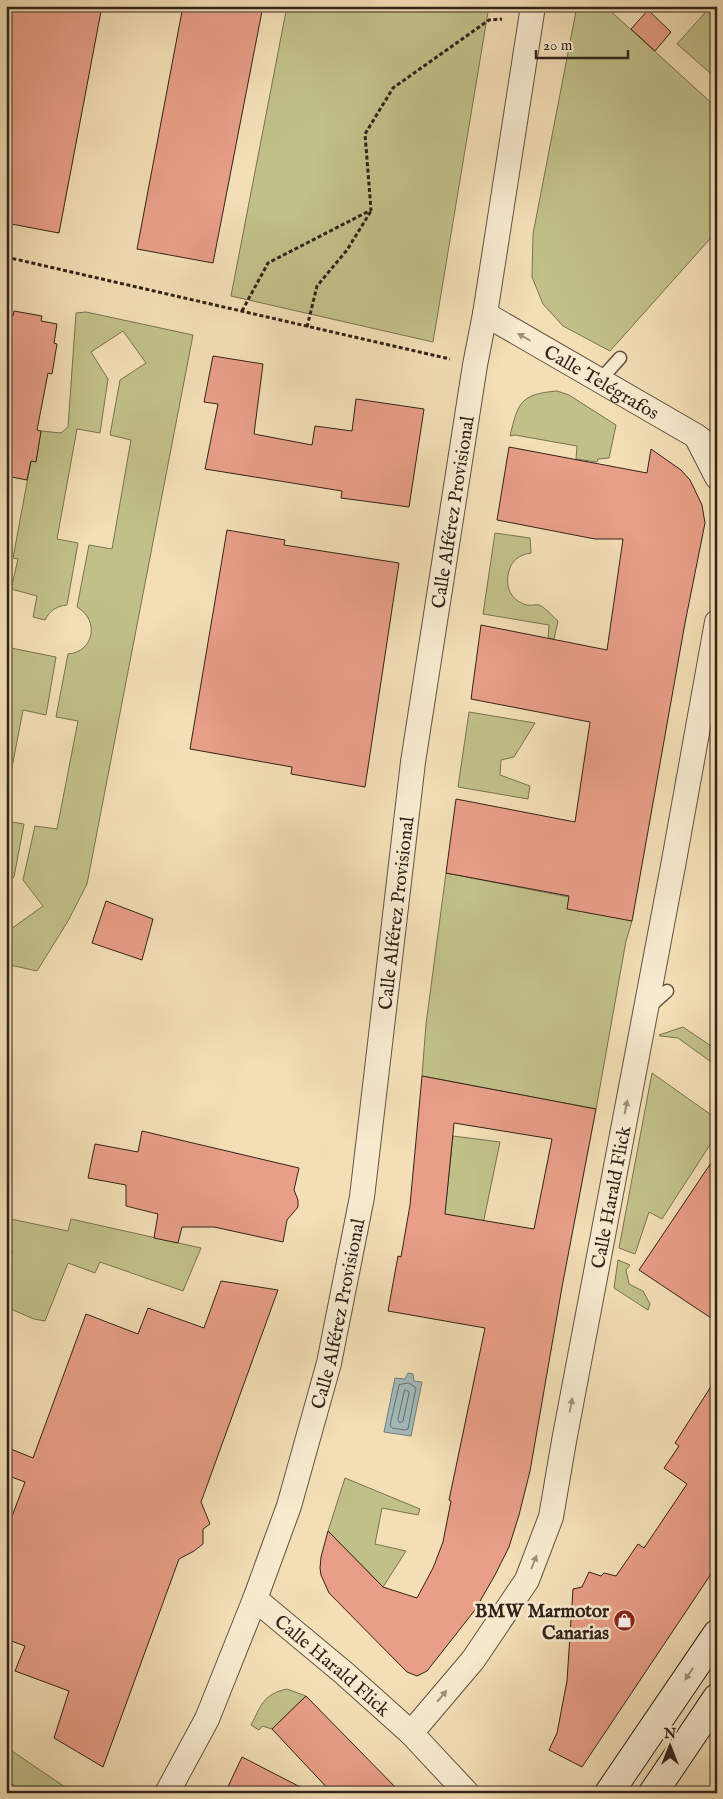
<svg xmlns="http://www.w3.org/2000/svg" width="723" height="1799" font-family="'IM FELL English',serif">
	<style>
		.green { fill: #c1c089; stroke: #7a7252 }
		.water { fill: #a1b9b9; stroke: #757d7a }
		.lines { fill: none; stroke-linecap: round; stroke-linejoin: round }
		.shore { stroke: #6a6e6a; stroke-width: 1 }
		.building { fill: #e89e87; stroke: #32231b; fill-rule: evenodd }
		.lane-casing { stroke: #625242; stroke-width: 15 }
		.street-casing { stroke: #625242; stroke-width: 26 }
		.secondary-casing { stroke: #32231b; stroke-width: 30 }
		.path { stroke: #32231b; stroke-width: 3; stroke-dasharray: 4 2.5; stroke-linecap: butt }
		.lane { stroke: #f7eacf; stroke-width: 12 }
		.street { stroke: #f7eacf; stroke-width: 24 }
		.secondary { stroke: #f7eacf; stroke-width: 28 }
		.oneway { fill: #9e907e }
		.labels { text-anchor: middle; stroke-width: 5; stroke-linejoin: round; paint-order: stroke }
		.street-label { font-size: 19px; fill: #32231b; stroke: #f7eacf }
		.poi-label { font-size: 19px; font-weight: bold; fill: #32231b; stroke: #f7eacf; text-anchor: end }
	</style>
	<rect width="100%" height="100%" fill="#f3deb5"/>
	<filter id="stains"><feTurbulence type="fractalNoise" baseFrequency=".004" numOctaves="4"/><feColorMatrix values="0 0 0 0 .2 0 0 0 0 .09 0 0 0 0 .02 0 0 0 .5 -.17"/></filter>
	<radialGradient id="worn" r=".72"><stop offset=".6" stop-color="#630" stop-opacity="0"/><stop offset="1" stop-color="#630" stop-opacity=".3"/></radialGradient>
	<path class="green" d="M287,6H489L433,342L231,296Z
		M577,6H605L717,108V231L610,351L563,326L543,304L532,277L533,234Z
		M711,6H717V79L677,44Z
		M86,312L193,335L87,884L68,921L37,971L6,964V923L11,929L43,906L23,880L35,826L57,829L78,721L56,717L68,654C94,652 100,620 77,607L89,545L112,549L131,440L110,435L120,380L146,363L123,331L91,352L108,379L100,433L77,429L57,539L78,543L67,605C57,606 50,610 45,620L33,617L37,596L11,589L18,559L13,558L31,461H36L41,431L61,433L68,427L76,313Z
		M557,391L569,395L616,425L609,458L598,459L597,462L576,459L577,446L515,435L510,436C518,403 520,394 557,391Z
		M495,533L530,538L531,553C522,554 513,559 510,568C504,584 509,600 527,605C531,606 536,604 539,605C546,608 552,616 558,621L554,639L548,638L549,625L483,614Z
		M6,647L56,657L46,715L23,710L6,799Z
		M469,712L535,723L514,757L501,760L500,775L530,786L528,799L458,787Z
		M6,821L24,824L14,877L6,883Z
		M446,873L569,897L632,921L626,941L596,1109L422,1076L426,1024Z
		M683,1027L717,1050V1061L714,1064L678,1038L660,1036L659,1035Z
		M652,1073L717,1119V1134L662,1219L649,1212L635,1254L619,1248Z
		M453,1136L500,1142L477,1253L439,1246L445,1212Z
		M6,1218L68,1231L71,1219L201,1248L183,1291L100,1262L95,1273L68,1263L45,1321L34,1319L6,1307V1268L13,1252L6,1250Z
		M618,1260L630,1265L626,1270L629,1284L643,1291L650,1304L648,1310L614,1288Z
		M345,1478L420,1509L418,1515L382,1508L375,1544L406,1551L383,1587L328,1531Z
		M287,1689L306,1696L272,1729L262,1726L259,1730L251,1725C261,1706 263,1694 287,1689Z
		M6,1747L74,1793H25L6,1780Z"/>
	<path class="water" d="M408,1373L413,1374L414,1381L422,1382L411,1436L384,1432L395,1378L405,1379Z"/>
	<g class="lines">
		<path class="shore" d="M409,1383L416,1388L408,1429L405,1430L392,1428L390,1425L399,1385Z
			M405,1390L408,1391L409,1393L403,1421L400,1423L398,1420Z"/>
	</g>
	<path class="building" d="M6,6H102L59,233L6,223Z
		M183,6H263L213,263L137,249Z
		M648,10L671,32L655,51L631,29Z
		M14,311L42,316L41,321L57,324L54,343L57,344L52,374L48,373L37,430L41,431L36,462L31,461L27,480L6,476V314L13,316Z
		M213,356L263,364L254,434L312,445L315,426L352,431L356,399L424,409L409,507L341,498L342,491L205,469L218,404L204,402Z
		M509,447L647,473L651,449L681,470L690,480L702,505L705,523L685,623L632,921L567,909L569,896L446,873L456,799L575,822L590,722L471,699L481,625L607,650L623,539H595L497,520Z
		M227,530L285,540L284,545L399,563L365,787L291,774L292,767L190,749Z
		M106,901L153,919L142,960L92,943Z
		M422,1076L596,1109L562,1287L530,1471L519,1515L509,1547L495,1575L475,1610L427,1671L417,1676L407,1672L329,1593L321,1575L320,1568L321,1557L328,1531L383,1587L417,1598L433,1568L443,1542L451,1501L449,1500L485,1328L388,1311L398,1256L401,1257L410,1205ZM454,1123L552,1139L534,1229L445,1214Z
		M142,1131L299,1168L294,1190L298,1200V1207L287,1220L283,1242L214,1227H182L178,1243L154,1238L158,1214L126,1206V1185L88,1178L95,1144L138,1152Z
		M717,1154V1322L639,1270Z
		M221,1281L278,1290L201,1502L210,1524L203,1529V1544L194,1551L179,1559L103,1767L54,1738L69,1691L15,1671L25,1646L6,1639V1532L25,1482L6,1475V1447L33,1458L86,1314L138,1334L148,1308L204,1328Z
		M717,1377V1565L582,1767L549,1750L557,1733L567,1681L573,1589L582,1587L589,1572L601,1576L604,1573L616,1576L638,1544L644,1548L687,1484L664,1468L679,1446L675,1443Z
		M306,1696L401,1793H332L272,1729Z
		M242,1757L312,1793H225Z"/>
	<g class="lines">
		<defs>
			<path id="lane" d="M600,380L620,358
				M648,1008L667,991"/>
			<g id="street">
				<path id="s1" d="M485,314L696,436L717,451"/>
				<path d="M697,438L717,477"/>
				<path id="s2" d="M255,1599L344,1673L411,1733L467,1793"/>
				<path id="s3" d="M411,1733L473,1660L527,1580L551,1517L564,1441L673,866L717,622"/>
				<path id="s4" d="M167,1793L207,1719L255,1599L289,1506L329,1363L362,1197L413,762L475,365L485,314L533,6"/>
			</g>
			<path id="secondary" d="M609,1793L717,1634
				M653,1793L717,1698"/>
		</defs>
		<use href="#lane" class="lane-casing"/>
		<use href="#street" class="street-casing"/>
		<use href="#secondary" class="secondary-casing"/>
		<path class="path" d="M6,257L450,359
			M242,311L268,263L371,210L365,134L393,88L489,20L502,19
			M307,327L317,286L347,250L371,211"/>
		<use href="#lane" class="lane"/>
		<use href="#street" class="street"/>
		<use href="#secondary" class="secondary"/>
	</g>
	<defs><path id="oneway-solid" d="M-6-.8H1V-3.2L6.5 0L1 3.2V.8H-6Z" transform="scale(1.25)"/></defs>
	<g class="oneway">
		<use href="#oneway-solid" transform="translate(524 337) rotate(-150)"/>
		<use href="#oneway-solid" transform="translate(626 1107) rotate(-79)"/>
		<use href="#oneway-solid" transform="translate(571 1405) rotate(-79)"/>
		<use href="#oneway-solid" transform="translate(534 1562) rotate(-69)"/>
		<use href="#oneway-solid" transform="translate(689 1674) rotate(124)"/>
		<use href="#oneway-solid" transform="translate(442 1696) rotate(-50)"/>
	</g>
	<defs>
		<symbol id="shop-disc" viewBox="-11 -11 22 22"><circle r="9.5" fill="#8f2418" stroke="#f7eacf"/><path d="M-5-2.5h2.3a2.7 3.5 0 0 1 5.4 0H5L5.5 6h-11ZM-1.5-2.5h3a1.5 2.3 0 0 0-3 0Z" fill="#fff"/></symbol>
	</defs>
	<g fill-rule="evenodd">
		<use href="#shop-disc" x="612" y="1608" width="25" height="25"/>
	</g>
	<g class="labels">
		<g class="street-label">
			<text dy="7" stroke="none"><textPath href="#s1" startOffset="135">Calle Telégrafos</textPath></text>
			<text dy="7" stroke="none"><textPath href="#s4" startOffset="1321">Calle Alférez Provisional</textPath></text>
			<text dy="7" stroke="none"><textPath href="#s4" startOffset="916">Calle Alférez Provisional</textPath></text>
			<text dy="7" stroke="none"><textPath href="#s3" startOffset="585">Calle Harald Flick</textPath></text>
			<text dy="7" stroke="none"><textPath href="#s4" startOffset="511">Calle Alférez Provisional</textPath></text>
			<text dy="7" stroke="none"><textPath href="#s2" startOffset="102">Calle Harald Flick</textPath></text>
		</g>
		<g class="poi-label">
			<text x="609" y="1617">BMW Marmotor<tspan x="609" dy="22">Canarias</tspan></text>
		</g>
	</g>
	<rect width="723" height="1799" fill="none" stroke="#f3deb5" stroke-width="25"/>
	<rect x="8" y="8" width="708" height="1784" fill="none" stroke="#32231b" stroke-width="2.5"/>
	<rect x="12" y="12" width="698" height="1774" fill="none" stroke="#32231b"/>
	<g transform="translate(670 1746)" stroke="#f7eacf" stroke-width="4" paint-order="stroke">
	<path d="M0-4L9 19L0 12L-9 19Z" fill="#32231b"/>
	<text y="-8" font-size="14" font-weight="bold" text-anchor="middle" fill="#32231b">N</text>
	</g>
	<path d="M536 50v8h92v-8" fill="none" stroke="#32231b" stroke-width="2.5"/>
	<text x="543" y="50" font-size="15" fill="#32231b" stroke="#f7eacf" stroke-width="4" paint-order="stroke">20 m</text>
	<rect width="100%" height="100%" filter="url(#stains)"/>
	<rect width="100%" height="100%" fill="url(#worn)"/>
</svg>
